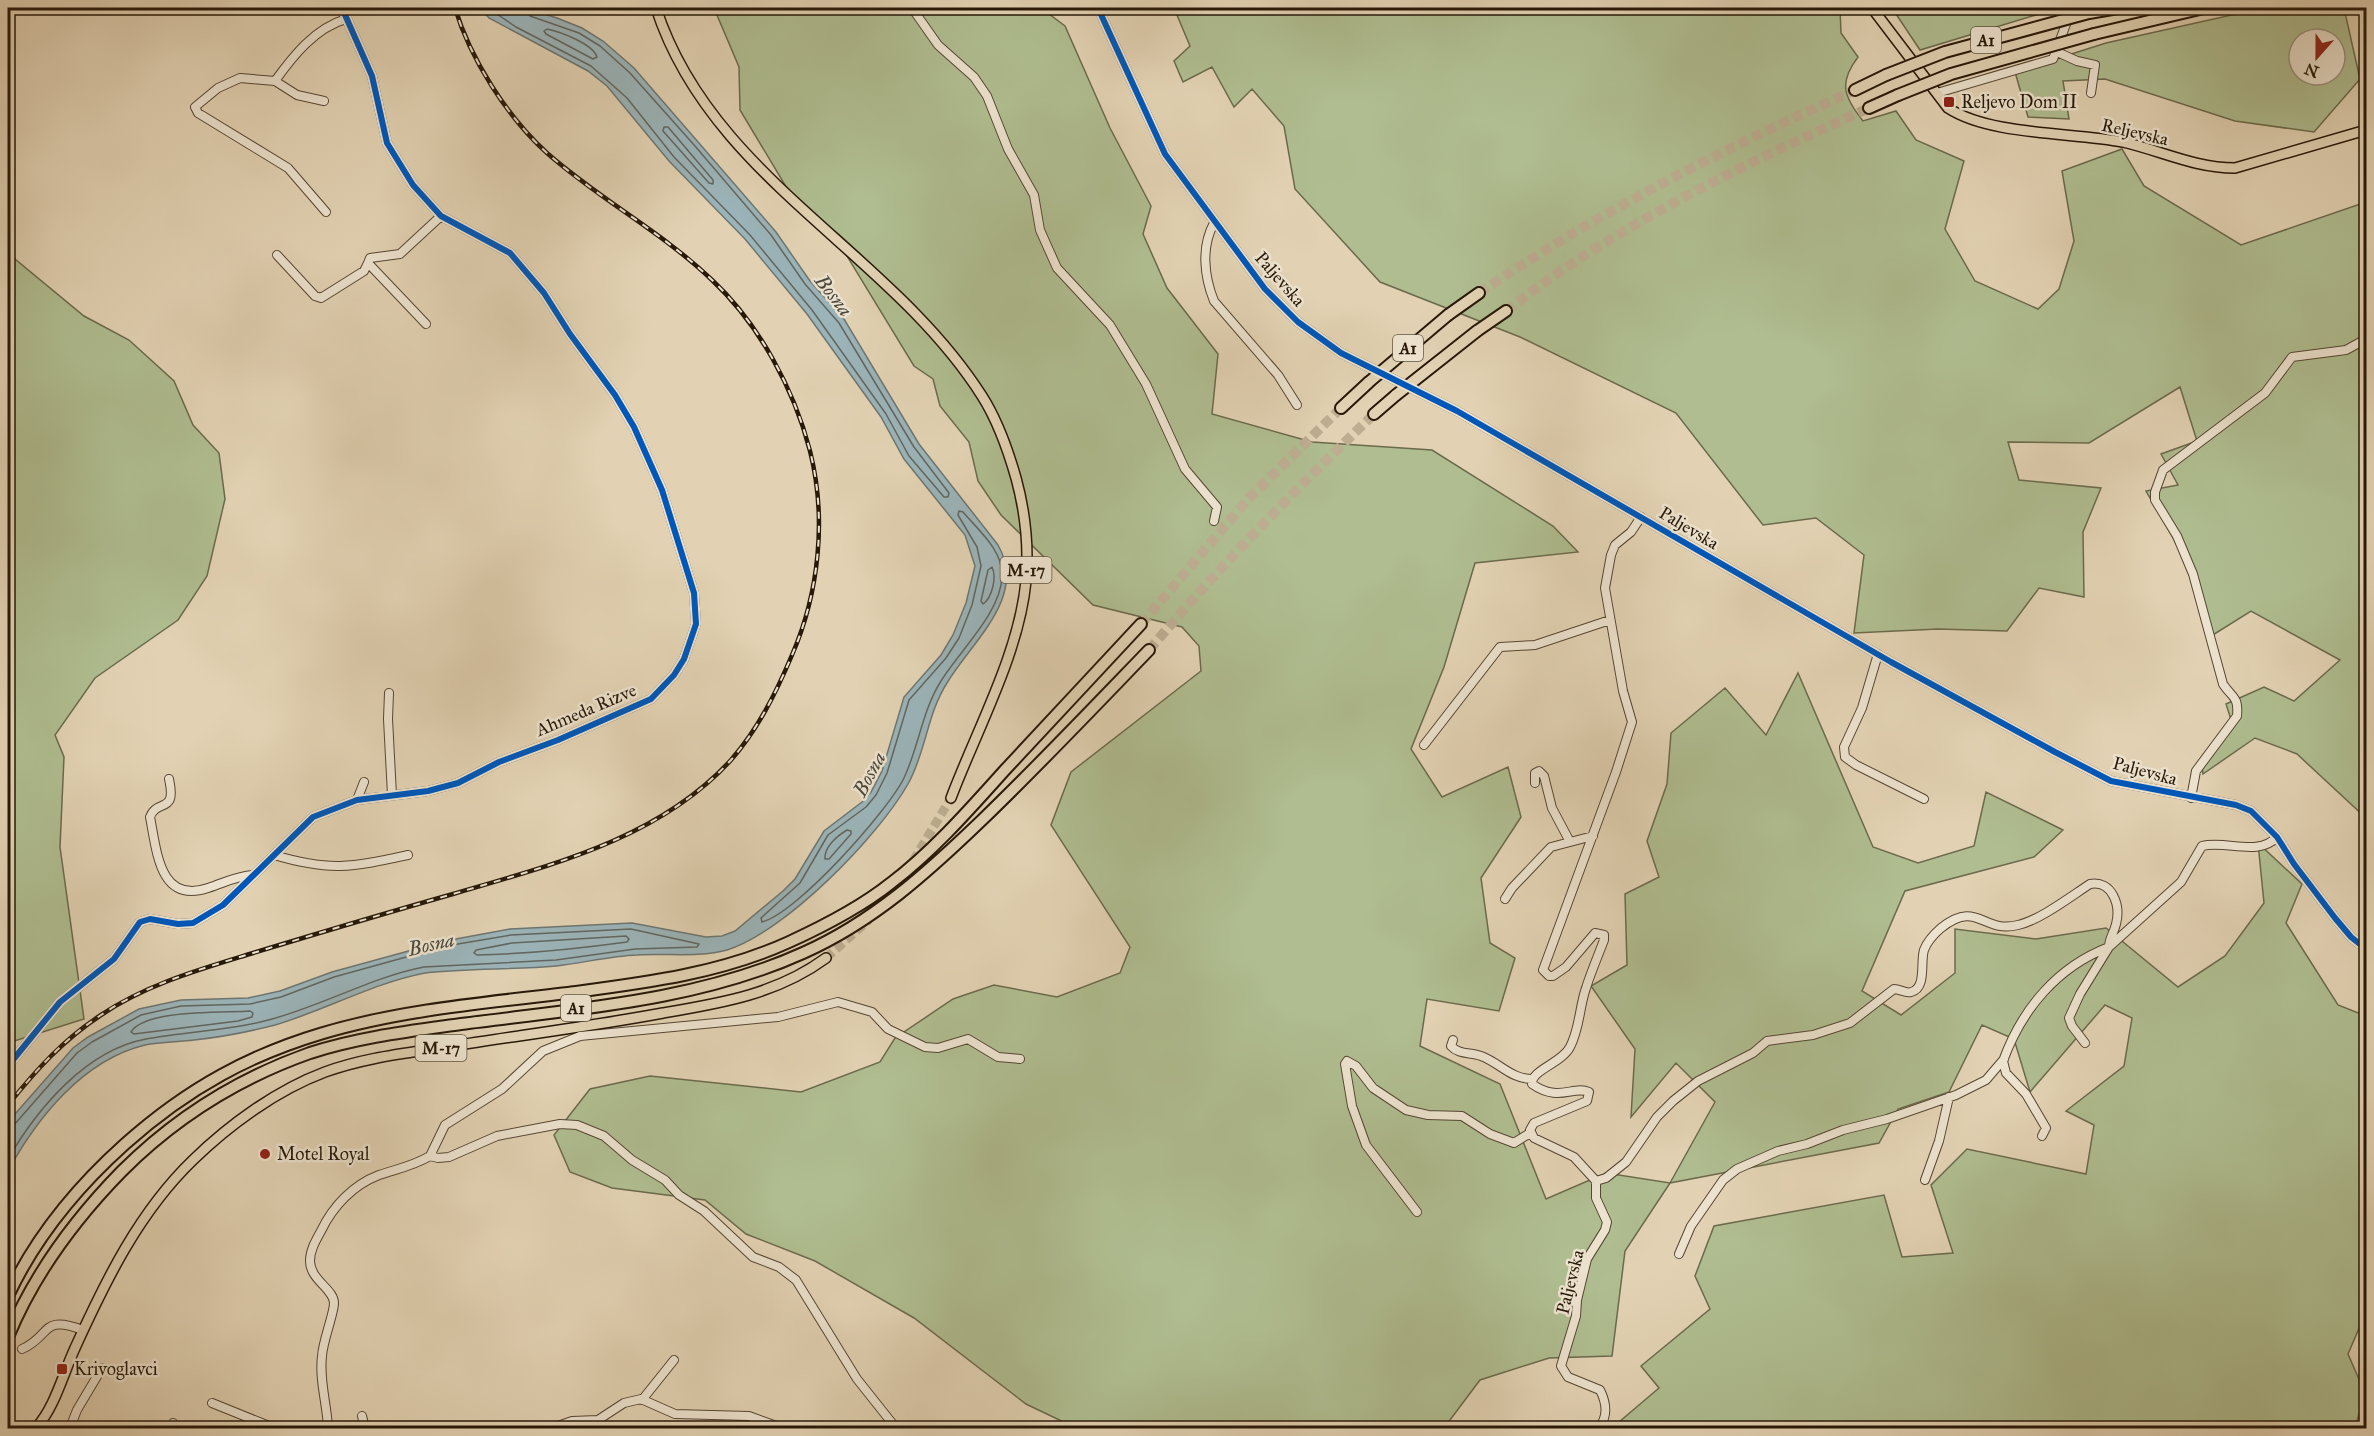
<svg xmlns="http://www.w3.org/2000/svg" width="2374" height="1436" font-family="'IM FELL Great Primer',serif">
	<style>
		.green { fill: #afbd90; stroke: #6b6a4c; stroke-width: 1.5; fill-rule: evenodd }
		.water { fill: #9bb4b9; stroke: #6d7672; stroke-width: 1.5 }
		.lines { fill: none; stroke-linecap: round; stroke-linejoin: round }
		.shore { stroke: #616660; stroke-width: 1.5 }
		.minor-tunnel { stroke: #bdad91; stroke-width: 8; stroke-dasharray: 8 4; stroke-linecap: butt }
		.major-tunnel { stroke: #bdad91; stroke-width: 9; stroke-dasharray: 9 4.5; stroke-linecap: butt }
		.highway-tunnel { stroke: #bdad91; stroke-width: 10; stroke-dasharray: 10 5; stroke-linecap: butt }
		.minor-casing { stroke: #564633; stroke-width: 10 }
		.major-casing { stroke: #271808; stroke-width: 12 }
		.highway-casing { stroke: #271808; stroke-width: 14 }
		.minor { stroke: #ece2ce; stroke-width: 8 }
		.major { stroke: #e2d2b3; stroke-width: 9 }
		.highway { stroke: #e2d2b3; stroke-width: 10 }
		.rail-casing { stroke: #271808; stroke-width: 4.5 }
		.rail { stroke: #ece2ce; stroke-width: 2; stroke-dasharray: 7; stroke-linecap: butt }
		.highway-bridge-casing { stroke: #271808; stroke-width: 14; stroke-linecap: butt }
		.highway-bridge { stroke: #e2d2b3; stroke-width: 10 }
		.cycleway-casing { stroke: #ece2ce; stroke-width: 10 }
		.cycleway { stroke: #0057b8; stroke-width: 6 }
		.poi-dot { fill: #8f2418; stroke: #ece2ce; stroke-width: 2 }
		.labels { text-anchor: middle; stroke-width: 5; stroke-linejoin: round; paint-order: stroke }
		.shield { fill: #ece2ce; stroke: #625543; stroke-width: 1.5 }
		.shield-label { font-size: 16px; font-weight: bold; fill: #271808 }
		.poi-label { font-size: 18px; fill: #271808; stroke: #ece2ce; text-anchor: start }
		.street-label { font-size: 18px; fill: #271808; stroke: #ece2ce }
		.water-label { font-size: 20px; font-style: italic; fill: #4a473d; stroke: #ece2ce }
	</style>
	<rect width="100%" height="100%" fill="#e2d2b3"/>
	<filter id="stains"><feTurbulence type="fractalNoise" baseFrequency=".00333" numOctaves="4"/><feColorMatrix values="0 0 0 0 .2 0 0 0 0 .09 0 0 0 0 .02 0 0 0 .5 -.17"/></filter>
	<radialGradient id="worn" r=".72"><stop offset=".6" stop-color="#630" stop-opacity="0"/><stop offset="1" stop-color="#630" stop-opacity=".3"/></radialGradient>
	<path class="green" d="M714,8H1041L1065,26L1110,128L1151,206L1143,234L1167,288L1218,354L1212,414L1312,442L1432,450L1553,526L1578,552L1475,563L1444,667L1411,749L1442,797L1508,767L1521,817L1481,878L1490,943L1515,958L1499,1011L1427,999L1420,1046L1500,1084L1546,1199L1606,1173L1670,1183L1715,1102L1676,1063L1631,1117L1635,1049L1591,986L1627,965L1625,894L1659,877L1647,841L1667,784L1671,733L1725,688L1766,735L1798,673L1873,847L1918,863L1974,846L1986,792L2063,830L2034,857L1905,891L1862,991L1901,1015L1955,973V929L2036,939L2106,928L2178,987L2225,956L2264,903L2258,843L2302,884L2286,923L2338,1005L2366,1016V1312L2348,1354L2365,1393L2355,1428H1612L1659,1388L1641,1366L1710,1309L1695,1276L1714,1226L1884,1195L1902,1257L1953,1253L1931,1185L1967,1149L2086,1174L2094,1125L2066,1111L2124,1066L2132,1018L2105,1005L2030,1092L2014,1039L1982,1025L1949,1092L1898,1109L1879,1143L1670,1183L1625,1251L1612,1356L1549,1358L1480,1380L1444,1428H1076L1026,1404L914,1318L815,1261L746,1234L705,1200L612,1188L570,1172L554,1135L590,1089L650,1076L801,1092L880,1062L895,1038L953,999L994,985L1057,997L1120,973L1130,947L1051,825L1071,772L1201,671L1199,646L1182,627L1093,605L1001,515L978,481L969,442L940,406L933,379L914,366L836,238L788,190L740,110L739,67Z
		M1174,8H1840L1841,33L1858,57C1838,83 1844,97 1863,121L1896,111L1916,140L1964,161L1945,229L1975,281L2038,309L2059,289L2074,241L2062,171L2122,149L2144,186L2241,245L2366,202V818L2297,754L2255,738L2203,774L2201,758L2233,726L2226,704L2264,687L2294,701L2340,660L2251,611L2208,638L2184,557L2146,491L2178,485L2161,454L2197,441L2180,387L2089,443L2008,442L2019,480L2101,488L2083,532L2084,597L2039,588L2007,631L1938,629L1854,633L1864,555L1816,518L1763,525L1676,413L1520,337L1380,282L1295,189L1284,126L1252,89L1234,107L1212,67L1183,82L1174,61L1190,46Z
		M1892,8H2059L1920,50Z
		M2263,8H2344L2360,79L2314,132L2235,121L2105,79L2063,81L2069,119L2028,117L2015,72L2106,43ZM2299,39H2335V75H2299Z
		M8,242L15,259L84,316L129,340L174,381L193,425L219,453L225,499L207,576L178,620L95,678L55,735L64,757L60,847L84,1019L8,1043Z"/>
	<path class="water" d="M480,8H525L557,18L582,28L603,41L634,68L776,232L810,281L844,319L919,444L998,545C1028,597 972,641 947,683C927,714 926,752 908,784C878,837 785,932 727,950C699,958 666,953 637,955C610,956 583,963 556,966C512,970 469,968 425,973C373,983 326,1010 275,1025C248,1032 222,1037 194,1040C178,1042 161,1042 145,1045C83,1060 37,1118 8,1171V1122L73,1048L88,1037L139,1009L181,1000L248,998L280,991L332,972L445,941L510,929L632,923L706,937L722,936L735,931L783,891L795,879L824,831L862,802L871,792L882,771L904,697L941,655L953,635L966,603L975,566L965,535L904,459L881,417L807,314L745,239L669,161L607,86L588,71L489,18Z"/>
	<g class="lines">
		<path class="shore" d="M488,8L516,27L591,66L627,98L674,157L750,235L812,310L886,414L909,456L944,497H948L949,493L914,447L839,323L805,284L771,235L695,146L630,73L600,46L579,33L530,16L526,8
			M547,29C561,32 593,44 597,57L593,59L546,34L544,31Z
			M664,127H668L713,180V184L709,183L663,131Z
			M959,511L963,512C978,530 1003,550 1002,576C1001,613 960,650 941,681C922,711 919,746 904,778C887,812 797,913 762,922L761,918L800,883L828,835L866,807L876,795L887,773L909,700L946,658L959,638L972,605L981,566L977,547L958,515Z
			M992,567C997,577 992,598 983,604L981,601L988,570Z
			M847,830L851,831V834L829,859H825C824,847 837,836 847,830Z
			M626,936L629,939L627,942C576,949 528,954 477,955L474,953L476,950L512,943Z
			M250,1011L253,1013L252,1017L238,1021L134,1034L131,1032C145,1009 224,1013 250,1011Z
			M8,1127L14,1125L77,1053L92,1042L141,1015L181,1006L250,1004L281,997L334,977L446,946L511,935L631,929L699,944L697,947L635,949L556,960L424,967C372,977 324,1005 272,1019C230,1031 188,1031 146,1039C86,1050 37,1109 8,1159"/>
		<path class="minor-tunnel" d="M8,1348L22,1349"/>
		<path class="major-tunnel" d="M913,861L951,798
			M881,904L900,879
			M826,958L869,920"/>
		<path class="highway-tunnel" d="M1479,293C1597,213 1725,148 1855,90
			M1506,311C1615,226 1744,164 1869,108
			M1141,624L1250,497L1341,408
			M1149,650C1219,567 1295,490 1374,414"/>
		<defs>
			<path id="minor" d="M912,8L938,45L974,77L987,96L1008,149L1034,195L1040,230L1057,268L1110,325L1146,384L1185,469L1217,507L1214,521
				M1098,8L1165,154L1265,289L1298,322L1341,353L1457,411L1891,662L2055,752L2111,781L2236,805L2251,811L2277,837L2294,864L2335,918L2351,937L2366,949
				M2055,51L2077,61L2095,65L2091,93
				M275,81L297,95L324,101
				M1937,93L2053,59L2072,8
				M326,212L288,168L198,113L195,107L218,88L240,78L275,81C293,56 315,28 346,19
				M1214,223C1201,247 1204,276 1214,301L1278,375L1297,405
				M277,255L315,296L321,298L364,271L368,263
				M426,324L368,263L370,258L400,254L441,216
				M1878,654L1862,708L1844,747L1845,757L1856,765L1924,799
				M389,693L388,719L392,795
				M1424,745L1500,647L1535,645L1610,620
				M169,779C177,815 157,798 150,817C157,853 160,904 208,888C224,883 236,876 253,875
				M1535,783V773L1539,771L1544,776L1552,808L1569,840
				M2191,798L2196,771L2237,716C2239,696 2232,698 2223,684L2193,574L2177,536L2155,500V492L2163,470L2265,393L2292,357L2346,350L2366,339
				M357,800L364,782
				M274,855C331,872 352,867 408,855
				M1505,899L1512,888L1551,847L1593,836
				M1453,1040L1451,1046C1459,1055 1470,1052 1481,1056C1500,1063 1511,1079 1532,1079
				M2085,1043L2072,1026L2069,1018L2080,994L2109,947L2181,882L2202,846C2227,840 2258,857 2277,837
				M8,1066L60,1002L114,959L140,922L150,919L178,924L193,923L223,905L313,817L357,800L428,791L458,783L499,762L558,740L651,699L674,675L684,659L696,624L694,593L662,490L634,427L615,395L570,334L544,293L510,253L441,216L413,185L387,143L372,76L342,8
				M1925,1180L1939,1141L1949,1097
				M1596,1181L1606,1178L1626,1162L1657,1117L1673,1101L1698,1081L1753,1053L1767,1041L1813,1035L1850,1023L1894,989C1900,989 1906,994 1911,992C1927,988 1920,962 1924,950C1927,942 1934,934 1941,928C1978,899 1982,934 2018,925C2040,920 2070,897 2090,884C2112,880 2121,905 2116,924C2114,933 2109,938 2109,947C2057,967 2022,1009 2003,1061L2006,1073L2026,1094L2046,1128L2042,1136
				M1417,1212L1366,1145L1352,1106L1345,1064L1347,1061L1356,1066L1373,1088L1406,1110L1428,1115L1462,1116L1490,1134L1514,1143L1530,1133
				M1679,1254L1691,1226L1723,1180L1737,1169L1778,1151L1807,1144L1843,1130L1887,1119L1956,1095L1986,1080L2004,1059
				M22,1349C52,1336 40,1314 83,1330
				M642,1400L674,1360
				M212,1403L274,1428
				M362,1416L365,1428
				M173,1423L174,1428
				M70,1428L77,1410L102,1368
				M328,1428C327,1404 319,1380 322,1356C323,1340 334,1314 334,1303C334,1289 310,1280 310,1261C310,1250 316,1240 321,1231C333,1206 353,1185 379,1175C397,1169 413,1166 430,1156
				M552,1428L572,1421L598,1420L624,1403L641,1399L675,1414L749,1416L782,1428
				M896,1428L857,1379L796,1280L779,1267L753,1257L704,1211L679,1195L665,1180L632,1160L604,1136L577,1125L560,1124L497,1136L449,1157L438,1158L430,1156L445,1125L502,1089L543,1051L580,1036L778,1017L838,1002L872,1012L888,1029L925,1047L938,1048L968,1039L998,1057L1020,1059
				M1599,1428C1608,1416 1607,1404 1600,1390L1568,1377L1561,1366L1576,1316L1577,1300L1587,1259L1605,1230L1607,1222L1596,1198V1181L1574,1157L1534,1138L1530,1130L1534,1123L1587,1101L1589,1092C1573,1085 1559,1103 1532,1084C1531,1070 1562,1063 1570,1047C1580,1028 1579,1008 1586,988C1591,972 1598,956 1604,940V935L1595,933L1566,967L1553,976H1549L1543,970L1616,772L1632,722L1623,691L1605,588L1611,555L1615,545L1631,532L1641,517"/>
			<path id="major" d="M656,8C711,178 890,251 982,396C998,421 1008,450 1016,478C1025,511 1029,546 1026,581C1019,654 977,729 951,798
				M1872,8L1948,108C1991,136 2073,132 2123,142C2162,151 2195,168 2235,168L2366,130
				M36,1428C55,1407 63,1374 75,1348C106,1280 139,1212 193,1160C230,1124 277,1090 325,1072C366,1057 409,1053 452,1046C522,1035 593,1026 663,1013C722,1003 777,994 826,958"/>
			<path id="highway" d="M2089,13L2118,8
				M2094,34L2204,8
				M1855,90L1886,75
				M1869,108L1898,95
				M1448,315L1479,293
				M1477,331L1506,311
				M1341,408L1369,382
				M1374,414L1396,395
				M8,1296C35,1238 77,1187 125,1144C261,1022 395,1013 568,993C644,983 719,974 789,942C824,926 861,907 891,883C933,851 969,810 1004,771C1050,722 1095,673 1141,624
				M8,1337C34,1274 74,1220 122,1171C175,1118 239,1078 310,1053C359,1037 411,1031 461,1024C576,1009 697,1001 803,953C873,922 928,872 982,820C1039,765 1094,707 1149,650"/>
		</defs>
		<use href="#minor" class="minor-casing"/>
		<use href="#major" class="major-casing"/>
		<use href="#highway" class="highway-casing"/>
		<use href="#minor" class="minor"/>
		<use href="#major" class="major"/>
		<use href="#highway" class="highway"/>
		<defs>
			<path id="rail" d="M8,1105C36,1070 63,1040 101,1015C147,984 201,969 253,953C319,933 386,913 453,894C551,865 659,839 731,760C758,729 776,693 792,655C819,593 827,518 810,451C794,389 759,324 712,280C662,232 599,199 547,153C507,117 470,58 455,8"/>
		</defs>
		<use href="#rail" class="rail-casing"/>
		<use href="#rail" class="rail"/>
		<defs>
			<path id="highway-bridge" d="M1886,75L1945,52L2089,13
				M1898,95L1951,74L2094,34
				M1369,382L1448,315
				M1396,395L1477,331"/>
		</defs>
		<use href="#highway-bridge" class="highway-bridge-casing"/>
		<use href="#highway-bridge" class="highway-bridge"/>
		<defs>
			<path id="cycleway" d="M1098,8L1165,154L1265,289L1298,322L1341,353L1457,411L1891,662L2055,752L2111,781L2236,805L2251,811L2277,837L2294,864L2335,918L2351,937L2366,949
				M8,1066L60,1002L114,959L140,922L150,919L178,924L193,923L223,905L313,817L357,800L428,791L458,783L499,762L558,740L651,699L674,675L684,659L696,624L694,593L662,490L634,427L615,395L570,334L544,293L510,253L441,216L413,185L387,143L372,76L342,8"/>
		</defs>
		<use href="#cycleway" class="cycleway-casing"/>
		<use href="#cycleway" class="cycleway"/>
	</g>
	<g class="poi-dot">
		<rect x="1943" y="96" width="12" height="12" rx="3"/>
		<circle cx="265" cy="1154" r="6"/>
		<rect x="56" y="1363" width="12" height="12" rx="3"/>
	</g>
	<g class="labels">
		<g class="shield">
			<rect x="1971" y="27" width="30" height="26" rx="4.5"/>
			<rect x="1393" y="335" width="30" height="26" rx="4.5"/>
			<rect x="1000.5" y="557" width="51" height="26" rx="4.5"/>
			<rect x="561" y="995" width="30" height="26" rx="4.5"/>
			<rect x="415.5" y="1035" width="51" height="26" rx="4.5"/>
		</g>
		<g class="shield-label">
			<text x="1986" y="46">A1</text>
			<text x="1408" y="354">A1</text>
			<text x="1026" y="576">M-17</text>
			<text x="576" y="1014">A1</text>
			<text x="441" y="1054">M-17</text>
		</g>
		<g class="poi-label">
			<text x="1961" y="108">Reljevo Dom II</text>
			<text x="277" y="1160">Motel Royal</text>
			<text x="74" y="1375">Krivoglavci</text>
		</g>
		<g class="street-label">
			<text transform="translate(2135 132) rotate(13)" y="6">Reljevska</text>
			<text transform="translate(1280 279) rotate(49)" y="6">Paljevska</text>
			<text transform="translate(1689 528) rotate(31)" y="6">Paljevska</text>
			<text transform="translate(586 710) rotate(-23)" y="6">Ahmeda Rizve</text>
			<text transform="translate(2145 771) rotate(15)" y="6">Paljevska</text>
			<text transform="translate(1570 1282) rotate(-76)" y="6">Paljevska</text>
		</g>
		<g class="water-label">
			<text transform="translate(834 295) rotate(52)" y="7">Bosna</text>
			<text transform="translate(869 774) rotate(-62)" y="7">Bosna</text>
			<text transform="translate(431 944) rotate(-13)" y="7">Bosna</text>
		</g>
	</g>
	<rect width="2374" height="1436" fill="none" stroke="#e2d2b3" stroke-width="30"/>
	<rect x="9" y="9" width="2356" height="1418" fill="none" stroke="#271808" stroke-width="3"/>
	<rect x="15" y="15" width="2344" height="1406" fill="none" stroke="#271808" stroke-width="1.5"/>
	<g transform="translate(2317 57) rotate(201)"><circle r="28" fill="#ece2ce" stroke="#9d917f" stroke-width="1.5"/>
	<path d="M0-4.5L10 22L0 15L-10 22Z" fill="#8f2418"/>
	<text y="-9" font-size="16" font-weight="bold" text-anchor="middle" fill="#271808">N</text>
	</g>
	<rect width="100%" height="100%" filter="url(#stains)"/>
	<rect width="100%" height="100%" fill="url(#worn)"/>
</svg>
